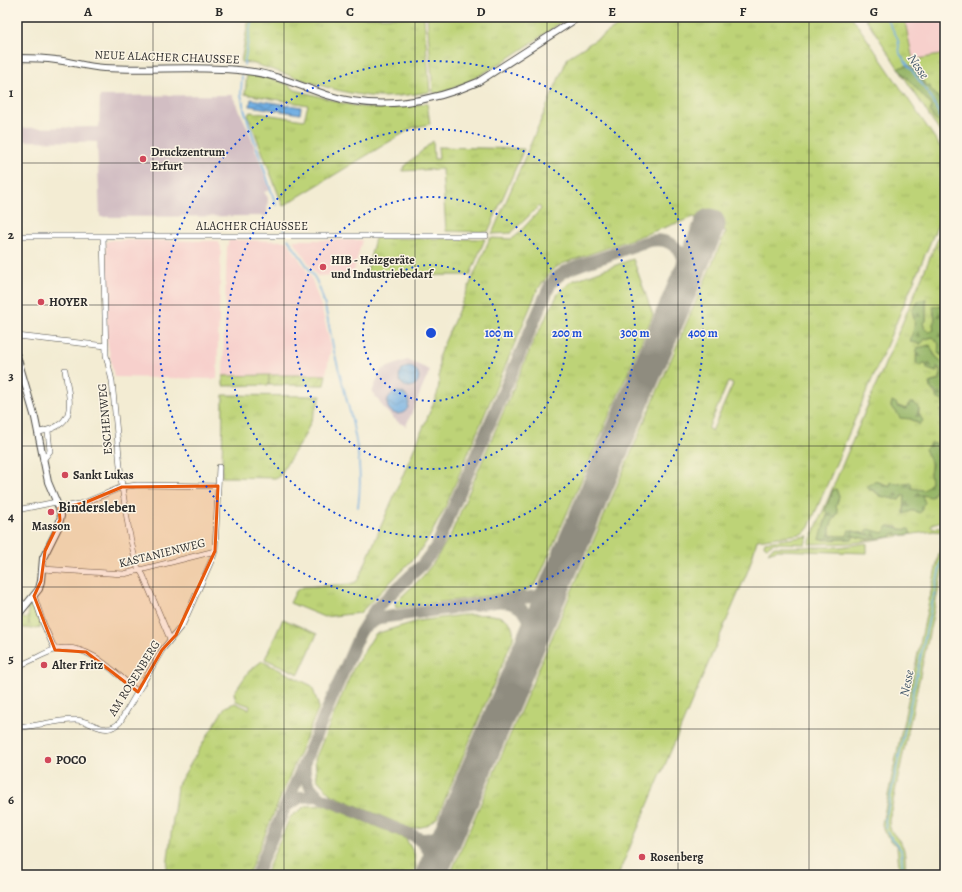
<svg xmlns="http://www.w3.org/2000/svg" width="962" height="892" font-family="Alegreya,serif">
	<style>
		.built { fill: #f7d0cc }
		.industrial { fill: #d2bec3 }
		.grass { fill: url(#grass-tufts); stroke: #747f51; fill-rule: evenodd }
		.forest { fill: url(#forest-firs); stroke: #60704a }
		.garden { fill: url(#garden-furrows); stroke: #747f51 }
		.water { fill: url(#water-waves); stroke: #4d6c86 }
		.lines { fill: none; stroke-linecap: round; stroke-linejoin: round }
		.stream { stroke: #6fade2; stroke-width: 1.5 }
		.taxiway { stroke: #8f8c7f; stroke-width: 12 }
		.runway { stroke: #8f8c7f; stroke-width: 31 }
		.minor-casing { stroke: #494844; stroke-width: 6 }
		.tertiary-casing { stroke: #494844; stroke-width: 8 }
		.minor { stroke: #fff; stroke-width: 5 }
		.tertiary { stroke: #fff; stroke-width: 6 }
		.marked { fill: #e8590c; fill-opacity: 0.2; stroke: #e8590c; stroke-width: 3; stroke-linejoin: round }
		.grid { fill: none; stroke: #2b2b2b; stroke-width: 1; stroke-opacity: 0.55 }
		.ring { fill: none; stroke: #1d4ed8; stroke-width: 2; stroke-dasharray: 2 4 }
		.poi-dot { fill: #d1495b; stroke: #fcf5e5; stroke-width: 1.5 }
		.labels { text-anchor: middle; stroke-width: 3; stroke-linejoin: round; paint-order: stroke }
		.street-label { font-size: 12px; fill: #2b2b2b; stroke: #fcf5e5 }
		.poi-label { font-size: 12px; font-weight: bold; fill: #2b2b2b; stroke: #fcf5e5; text-anchor: start }
		.water-label { font-size: 13px; font-style: italic; fill: #43586b; stroke: #fcf5e5 }
		.quarter-label { font-size: 14px; font-weight: bold; fill: #2b2b2b; stroke: #fcf5e5 }
		.centre { fill: #1d4ed8; stroke: #fcf5e5; stroke-width: 2 }
		.ring-label { font-size: 12px; text-anchor: middle; font-weight: bold; fill: #1d4ed8; stroke: #fcf5e5; stroke-width: 3; stroke-linejoin: round; paint-order: stroke }
		.neatline { fill: none; stroke: #2b2b2b; stroke-width: 1.5 }
		.grid-label { font-size: 13px; text-anchor: middle; font-weight: bold; fill: #2b2b2b }
	</style>
	<defs>
		<pattern id="grass-tufts" width="24" height="20" patternUnits="userSpaceOnUse"><rect width="24" height="20" fill="#bdd377"/><path d="M3 7l-1-3M5 7V3M7 7l1-3M15 17l-1-3M17 17v-4M19 17l1-3" fill="none" stroke="#a3b567"/></pattern>
		<pattern id="forest-firs" width="22" height="20" patternUnits="userSpaceOnUse"><rect width="22" height="20" fill="#96b568"/><path d="M5 1l3.5 6h-7zM16 11l3.5 6h-7z" fill="#7b9356"/></pattern>
		<pattern id="garden-furrows" width="10" height="10" patternUnits="userSpaceOnUse"><rect width="10" height="10" fill="#bdd377"/><path d="M-1 1l2-2M0 10L10 0M9 11l2-2" fill="none" stroke="#a3b567"/></pattern>
		<pattern id="water-waves" width="16" height="10" patternUnits="userSpaceOnUse"><rect width="16" height="10" fill="#6fade2"/><path d="M0 5q4-4 8 0t8 0" fill="none" stroke="#5b8db7"/></pattern>
	</defs>
	<rect width="100%" height="100%" fill="#fcf5e5"/>
	<filter id="ink" filterUnits="userSpaceOnUse"><feTurbulence type="fractalNoise" baseFrequency=".025" numOctaves="2"/><feDisplacementMap in="SourceGraphic" scale="8" xChannelSelector="R" yChannelSelector="G"/><feConvolveMatrix kernelMatrix="1 2 1 2 8 2 1 2 1" color-interpolation-filters="sRGB"/></filter>
	<filter id="wash" filterUnits="userSpaceOnUse"><feTurbulence type="fractalNoise" baseFrequency=".012" numOctaves="4" result="noise"/><feDisplacementMap in="SourceGraphic" scale="16" xChannelSelector="R" yChannelSelector="G"/><feGaussianBlur stdDeviation="0.9" result="paint"/><feColorMatrix in="noise" values="0 0 0 0 0 0 0 0 0 0 0 0 0 0 0 0 0 1.4 0 .05"/><feComposite in="paint" operator="in"/></filter>
	<g filter="url(#wash)">
		<rect width="100%" height="100%" fill="#f3ecd3"/>
		<path class="built" d="M904,17H945V54L913,61Z
			M112,240L218,241L221,247L217,379L114,377L107,340L106,242Z
			M229,240L287,241L311,277L322,310L331,347L326,375L223,376L227,248Z
			M293,240H362L353,274L317,276Z"/>
		<path class="industrial" d="M232,95L248,129L270,190L264,192L268,198L267,216L100,217L97,142L20,141L19,128L99,127L100,96Z
			M407,360L430,370L406,426L398,422L386,411L372,392L381,370Z"/>
		<path class="grass" d="M249,17H424L430,92C414,94 398,97 381,97C337,95 293,75 251,63L241,62Z
			M427,17H564L563,21C523,49 484,78 437,94L433,92Z
			M632,17H852L945,153V208L809,527L805,532L801,534L757,540L749,568L618,875H450L726,231L694,217L562,264L552,270L538,289L445,508L429,538L417,555L360,613L324,617L290,603L296,591L303,587L350,584L356,582L359,578L437,395L439,383V355L490,238L511,239L515,237L541,209L539,206L511,233L492,234L568,57ZM728,382L733,384L712,431L708,429Z
			M865,17H904L913,60L945,54V101L940,100C935,92 927,87 921,79V73L909,65L902,73L912,81L932,106L934,119L945,130V140Z
			M247,74C262,77 284,79 295,90C321,96 345,106 371,108C390,110 409,106 427,103L430,124L412,128L283,206L248,115L250,112L304,120L308,105L245,94Z
			M433,141L434,159H439L438,147L524,149L488,232L446,231L442,169L402,171L405,166Z
			M945,222V241L941,246L937,247L945,258V306L938,307L933,312L935,319L933,324L934,330L929,332L925,329L923,323L926,321V299L920,300L912,310L915,323L914,332L925,339L933,337L939,344L943,355L945,353V360L942,362L938,360L932,350L916,354L917,363L926,364L928,369L936,372L937,367L941,371L940,380L931,382C928,392 941,397 945,405V411L941,410V422L945,421V459L938,455L937,448L931,459V483L924,491L911,488L904,483C894,485 888,487 879,482L869,490H873L880,496L899,500L903,495H905L904,513L922,506V494L932,497L936,490L937,476L939,475L942,478L945,475V520L932,524L931,527L939,528L945,525V532L934,531L852,543L809,544ZM896,405L906,409L908,406L919,408V424L895,410ZM836,489L839,497L836,506L838,512C834,519 827,528 831,536H847L849,530L870,535L866,531L883,533L889,526L897,527L903,530L904,535L892,534L891,537L867,539L854,536L852,539L824,540V524L828,513L825,511L833,490Z
			M375,238L485,239L470,275L366,276Z
			M633,259L653,315L539,578L535,585L525,591L396,608L395,603L423,576L434,562L450,536L534,340L559,292L572,281Z
			M269,375V385L223,386V376Z
			M223,395L321,396L305,435L278,478L222,477Z
			M943,535H945V559L889,820C888,833 898,836 903,847C906,855 905,866 905,875H900L897,847L884,832L882,824Z
			M808,536L805,544L774,543L767,547L764,545L765,542Z
			M867,543V553L777,550L768,553L772,548L775,547H839Z
			M34,604L41,627L32,629L17,627V623L21,617L25,619L28,616L29,625L28,609L26,610L31,605Z
			M462,615C483,615 517,609 513,639L437,818L426,826L411,829L330,794L317,779L315,759L353,669L375,634L418,621Z
			M283,619L317,634L299,674L265,659Z
			M262,661L312,686L319,707L248,875H166L177,786L225,707L235,703L249,709L250,706L236,701L234,693L249,671Z
			M326,805L406,839L414,853L416,867L412,875H265L290,817L306,806Z"/>
		<path class="forest" d="M909,65L912,69L921,73V79L925,85L930,86L931,90L940,100L945,101V130L934,119L930,111L932,106L898,68Z
			M926,299V321L923,323L925,329L929,332L934,330L933,324L935,319L933,307L945,306V353L942,356L938,353L939,344L933,337L925,339L921,344L911,342L910,338C916,329 915,320 912,310L920,300Z
			M930,345L934,355L942,362L945,360V409L943,401L936,398V393L930,388L929,383L940,380V369L937,367V372L927,369L926,364H924L921,366L916,363L917,348Z
			M892,401L896,403L898,407L906,409L909,403H914L919,408L918,412L923,421L919,424L911,419L900,418L895,410L891,408Z
			M931,443L936,444L938,454L945,459V475L942,478L939,475L937,476L938,484L936,485V490L931,497L922,495L925,503L922,506V511L919,513L914,510L904,514L905,495H903L899,500L881,496L873,490L866,488L874,481L890,486L891,482L898,484L910,482L912,484L911,488L924,490L931,483L930,473L932,464L925,449Z
			M836,489L839,497L836,506L838,512C834,519 827,528 831,536H847L849,530L870,535L866,531L869,529L883,533L888,526C895,528 902,530 909,529L911,534L904,535L892,534L891,537L867,539L854,536L852,539H820L828,513L825,511L833,490Z"/>
		<path class="garden" d="M269,375H326L324,385H269Z"/>
		<path class="water" d="M251,99L301,107L300,114L250,106Z
			M399 377a10 10 0 1 1 20 0a10 10 0 1 1-20 0Z
			M387 403a11 11 0 1 1 22 0a11 11 0 1 1-22 0Z"/>
		<g class="lines">
			<path class="stream" d="M886,17L898,39L900,54L931,97L941,119L945,121
				M244,65L252,17
				M242,75L241,94L244,109L276,205
				M282,223L285,232
				M288,239C297,252 308,266 316,280C326,301 329,328 334,351C346,400 366,455 358,507
				M903,875L901,850L887,832L885,821L945,544"/>
			<path class="taxiway" d="M504,602C528,605 535,626 529,646
				M366,626L380,618L538,596L552,588L563,565
				M305,763C303,777 309,789 321,797
				M286,806L301,797L317,796L422,839C438,839 448,831 456,817
				M415,837C429,846 435,859 430,875
				M256,875L360,633L375,609L422,565L436,547L550,285C563,267 587,263 607,256C621,251 636,244 650,241C678,235 690,263 684,285"/>
			<path class="runway" d="M431,875L710,224"/>
		</g>
	</g>
	<g filter="url(#ink)">
		<g class="lines">
			<defs>
				<path id="minor" d="M17,236H486
					M103,236L106,355L112,381L122,487L129,531L136,564L143,575L170,639
					M17,336L106,346
					M39,432C80,425 69,401 65,370
					M43,460L50,451L48,431
					M59,508L84,503L122,487L137,485L218,486
					M17,510L56,502
					M42,569L124,574L215,551
					M34,596L43,623L55,650
					M17,597L25,606
					M17,666C31,662 45,652 57,649C89,642 116,674 138,692
					M17,728C36,726 56,720 75,720C93,720 104,738 120,722L162,650L183,624L213,557L215,551L219,467"/>
				<path id="tertiary" d="M17,58C30,58 43,58 56,60C72,62 88,67 104,68C151,71 199,65 246,71C275,74 300,86 327,95C377,111 430,103 478,82L579,17
					M17,356L35,418L48,482L59,508L61,516L58,528L43,558L41,581L39,589L17,616"/>
			</defs>
			<use href="#minor" class="minor-casing"/>
			<use href="#tertiary" class="tertiary-casing"/>
			<use href="#minor" class="minor"/>
			<use href="#tertiary" class="tertiary"/>
		</g>
	</g>
	<path class="marked" d="M218,486L215,551L176,635L162,650L138,692L86,652L55,650L34,596L41,581L45,551L60,520L59,508L84,503L122,487Z"/>
	<path class="grid" d="M153,17V875M284,17V875M415,17V875M547,17V875M678,17V875M809,17V875M17,163H945M17,305H945M17,446H945M17,587H945M17,729H945"/>
	<g class="ring">
		<circle cx="431" cy="333" r="68"/>
		<circle cx="431" cy="333" r="136"/>
		<circle cx="431" cy="333" r="204"/>
		<circle cx="431" cy="333" r="272"/>
	</g>
	<g class="poi-dot">
		<circle cx="143" cy="159" r="4"/>
		<circle cx="323" cy="267" r="4"/>
		<circle cx="41" cy="302" r="4"/>
		<circle cx="65" cy="475" r="4"/>
		<circle cx="51" cy="512" r="4"/>
		<circle cx="44" cy="665" r="4"/>
		<circle cx="48" cy="760" r="4"/>
		<circle cx="642" cy="857" r="4"/>
	</g>
	<g class="labels">
		<g class="street-label">
			<text transform="translate(167 57) rotate(2)" y="4">NEUE ALACHER CHAUSSEE</text>
			<text x="252" y="230">ALACHER CHAUSSEE</text>
			<text transform="translate(105 419) rotate(-95)" y="4">ESCHENWEG</text>
			<text transform="translate(162 553) rotate(-14)" y="4">KASTANIENWEG</text>
			<text transform="translate(134 678) rotate(-58)" y="4">AM ROSENBERG</text>
		</g>
		<g class="poi-label">
			<text x="151" y="156">Druckzentrum<tspan x="151" dy="14">Erfurt</tspan></text>
			<text x="331" y="264">HIB - Heizgeräte<tspan x="331" dy="14">und Industriebedarf</tspan></text>
			<text x="49" y="306">HOYER</text>
			<text x="73" y="479">Sankt Lukas</text>
			<text x="51" y="530" text-anchor="middle">Masson</text>
			<text x="52" y="669">Alter Fritz</text>
			<text x="56" y="764">POCO</text>
			<text x="650" y="861">Rosenberg</text>
		</g>
		<g class="water-label">
			<text transform="translate(919 66) rotate(56)" y="5">Nesse</text>
			<text transform="translate(906 683) rotate(-78)" y="5">Nesse</text>
		</g>
		<g class="quarter-label">
			<text x="97" y="512">Bindersleben</text>
		</g>
	</g>
	<circle cx="431" cy="333" r="6" class="centre"/>
	<g class="ring-label">
		<text x="499" y="337">100 m</text>
		<text x="567" y="337">200 m</text>
		<text x="635" y="337">300 m</text>
		<text x="703" y="337">400 m</text>
	</g>
	<rect width="962" height="892" fill="none" stroke="#fcf5e5" stroke-width="44"/>
	<rect x="22" y="22" width="918" height="848" class="neatline"/>
	<g class="grid-label">
		<text x="88" y="16">A</text>
		<text x="219" y="16">B</text>
		<text x="350" y="16">C</text>
		<text x="481" y="16">D</text>
		<text x="612" y="16">E</text>
		<text x="743" y="16">F</text>
		<text x="874" y="16">G</text>
		<text x="11" y="97">1</text>
		<text x="11" y="239">2</text>
		<text x="11" y="380">3</text>
		<text x="11" y="521">4</text>
		<text x="11" y="663">5</text>
		<text x="11" y="804">6</text>
	</g>
</svg>
